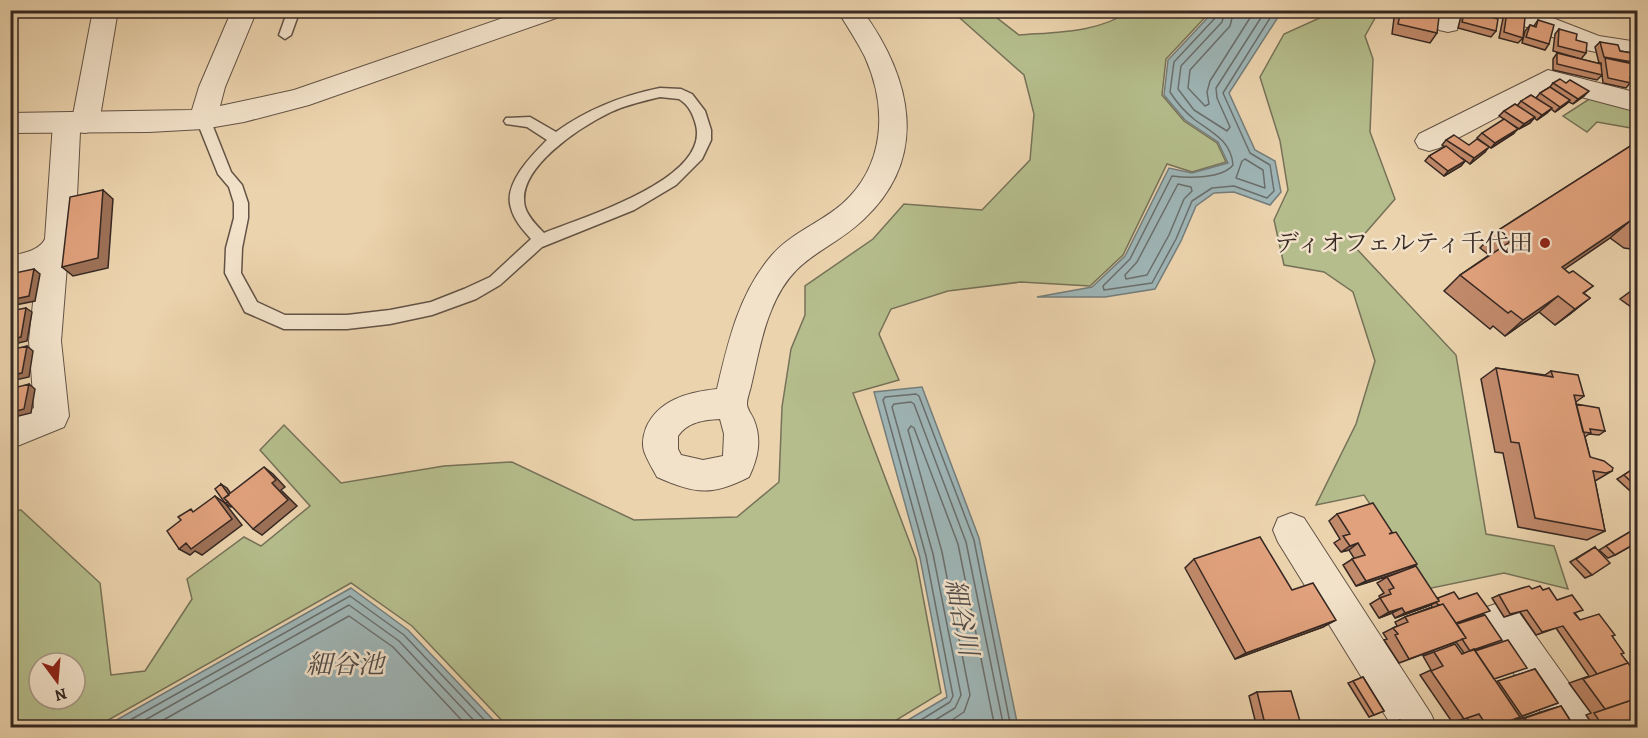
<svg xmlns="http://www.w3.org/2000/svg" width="1648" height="738" font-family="Alegreya,'Noto Serif JP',serif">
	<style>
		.green { fill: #b5bd8c; stroke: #767258; stroke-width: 1.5; fill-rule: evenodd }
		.water { fill: #9eb5b6; stroke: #747d7b; stroke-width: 1.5 }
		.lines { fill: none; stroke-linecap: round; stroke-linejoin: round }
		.shore { stroke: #6a6e6c; stroke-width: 1.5 }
		.service-casing { stroke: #635346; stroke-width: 3 }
		.minor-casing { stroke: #635346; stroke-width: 2 }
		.tertiary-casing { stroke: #635346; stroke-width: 2 }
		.service { fill: #f2e2ca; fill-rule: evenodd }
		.minor { fill: #f2e2ca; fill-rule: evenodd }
		.tertiary { fill: #f2e2ca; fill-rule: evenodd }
		.wall { fill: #c18a6b; stroke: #362823; stroke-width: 1.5 }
		.shaded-wall { fill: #9d7157; stroke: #362823; stroke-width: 1.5 }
		.building { fill: #e0a17c; stroke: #362823; stroke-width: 1.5 }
		.poi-dot { fill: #8f2418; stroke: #f2e2ca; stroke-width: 2 }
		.labels { text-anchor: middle; stroke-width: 5; stroke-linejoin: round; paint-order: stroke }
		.poi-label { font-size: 24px; fill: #362823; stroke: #f2e2ca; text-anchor: end }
		.water-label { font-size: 26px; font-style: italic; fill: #504b48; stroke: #f2e2ca }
	</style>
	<rect width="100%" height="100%" fill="#ebd3ad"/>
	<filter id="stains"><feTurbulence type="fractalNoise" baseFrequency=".00333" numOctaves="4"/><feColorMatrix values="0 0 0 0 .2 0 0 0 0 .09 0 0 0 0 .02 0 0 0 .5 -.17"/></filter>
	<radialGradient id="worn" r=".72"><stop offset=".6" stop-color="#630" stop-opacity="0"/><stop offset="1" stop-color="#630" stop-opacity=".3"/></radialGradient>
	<path class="green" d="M952,11H988L1019,35C1057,32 1097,33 1130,11H1211L1166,59L1162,95L1184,121L1217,143L1226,162L1192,172L1167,164L1123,255L1090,286L1021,282L948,291L891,309L879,334L899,380L853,393L916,559L941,693L885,727H508L412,626L351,583L96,727H11V511L21,510L100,583L111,675L145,671L192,599L187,579L244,537L261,546L310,506L260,450L284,425L341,483L444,466L512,462L634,520L737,517L779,482L782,407L791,349L805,315V286L873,239L904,204L982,210L1030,160L1034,114L1024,75ZM39,663H75V699H39Z
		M1335,11H1379L1365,36L1373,59L1370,132L1395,199L1354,246L1456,355L1486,534L1554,546L1568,589L1504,573L1427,589L1364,495L1316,505L1356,424L1375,361L1353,292L1324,272L1284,265L1274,220L1288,190L1280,141L1260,77L1284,34Z
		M1597,94L1637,105V129L1597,122L1587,132L1563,116Z"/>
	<path class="water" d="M1214,11H1282L1229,93L1255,150L1275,161L1281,192L1270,205L1234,192L1214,193L1196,206L1181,241L1155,289L1105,297H1037L1092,287L1125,256L1169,168L1192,173L1228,163L1218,142L1185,120L1164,95L1168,60Z
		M922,387L979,538L1018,727H896L947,697L920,558L874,392Z
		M351,588L408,630L500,727H104Z"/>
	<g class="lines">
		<path class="shore" d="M1218,10L1216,17L1174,62L1170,92C1177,103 1185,112 1195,120C1213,133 1231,141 1233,165C1222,179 1188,178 1172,176L1130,259L1103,286L1104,290L1152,283L1176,239L1192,201L1212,188L1234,186L1267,198L1274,191L1270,165L1250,153L1223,93L1275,10
			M1225,10L1222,22L1181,66L1178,89L1194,110L1227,131L1230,127L1217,98L1216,88L1266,10
			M1234,10L1230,26L1190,70L1188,88L1205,106L1209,104L1207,92L1210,81L1255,10
			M1245,159L1263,170L1265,188L1236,178L1242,161Z
			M1178,184L1191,187L1192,191L1184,199L1169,235L1147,275L1126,279L1125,275L1137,262Z
			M116,728L350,596L404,635L492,728
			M131,728L349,605L399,641L481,728
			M149,728L349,616L393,647L469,728
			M908,728L950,702L953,696L926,556L883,400L885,397L916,394L919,396L974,540L1011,728
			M922,728L955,708L961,695L933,554L892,407L894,404L911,402L914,404L966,542L1004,728
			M940,728L964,712L970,695L942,552L908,430L911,426L914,428L958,544L995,728"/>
		<defs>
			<path id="service" d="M288,10H300L291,35L285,39L279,35Z
				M660,88L681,89L692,94L705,111L711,130V140L702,159L676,185L634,210L542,247L500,285L476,299L432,315L390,324L347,329H284L245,312L225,273L226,248L234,218V203L229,187L218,174L196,119L198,116H208L210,119L231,172L242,185L248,203V218L242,248L241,273L257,302L285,315H347L390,310L431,302L464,289L490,277L531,239C523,230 514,220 511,208C503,184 532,155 547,140L527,127L506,124L504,121L506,118L530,117L556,132C588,109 621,96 660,88ZM660,97L679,99C689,105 693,114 696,125C710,180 580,218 544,233C537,226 528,217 525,207C515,168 582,126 611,112C626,105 643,101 660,97Z"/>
			<path id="minor" d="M93,10H118L99,123L95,130L85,133L80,132L75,239L68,253L61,341L69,416L64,427L10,449V418L34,408L29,341L36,274L10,280V256C23,253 39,251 45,239L53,123L57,116L67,113L73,115Z
				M837,10H862C911,77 931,157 863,220C825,255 793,255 771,311C761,335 757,361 751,386C750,391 747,398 747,404C747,409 752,415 754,420C762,440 758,458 749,477C712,496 695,494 657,477C653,469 647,460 644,451C642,444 643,436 646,428C658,400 688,392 717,389C728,342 739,293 772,255C791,233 820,223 842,204C885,166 888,108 865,57C857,41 847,26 837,10ZM720,419L724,434L723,456L703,460L681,455L678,449V436C688,422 703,420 720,419Z
				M1438,10H1463L1457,30L1448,32L1439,30L1435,24Z
				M1495,10H1532L1599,36L1638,42V60L1586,50L1498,16Z
				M1548,70L1638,93V112L1551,89L1439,148L1429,151L1419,148L1415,141L1419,134Z
				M1291,513L1304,518L1431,714L1437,728H1393L1278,542L1273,530L1278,518Z
				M1501,602L1515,607L1591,714L1597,728H1552L1487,635L1482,621L1487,607Z"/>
			<path id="tertiary" d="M232,10H257L225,87L220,106L294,90L526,10H565L562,16L309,105L244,122L203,129L149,132L10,133V113L192,110L199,87Z"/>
		</defs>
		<use href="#service" class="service-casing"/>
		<use href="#minor" class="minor-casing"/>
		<use href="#tertiary" class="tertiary-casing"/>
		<use href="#service" class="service"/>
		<use href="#minor" class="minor"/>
		<use href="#tertiary" class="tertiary"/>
	</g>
	<path class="wall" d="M1389,10H1428L1427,14L1437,33L1430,43L1392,34L1394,18L1397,13Z
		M1459,10H1499L1497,19L1496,31L1491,37L1458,28L1461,16L1462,14L1458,13Z
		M1507,12L1523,38L1518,43L1499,38L1503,18Z
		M1538,20L1549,44L1545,50L1522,43L1525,31L1530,25L1534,26Z
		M1559,29L1576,40L1586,53L1581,59L1553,51L1555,34Z
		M1600,42L1620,51L1638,54V82L1636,84L1630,83L1626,88L1603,83L1602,75L1597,80L1553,70V59L1557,53L1601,64V63H1599L1595,47Z
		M1553,83L1584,96L1573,104L1569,102L1565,105L1555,112L1551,109L1547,113L1537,120L1534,118L1530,123L1519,129L1499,116L1504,111L1517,106L1521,101L1536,98L1540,93L1550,87Z
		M1482,133L1513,134L1491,148L1477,138Z
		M1446,140L1469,145L1485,152L1470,164L1462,158L1465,161L1461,166L1444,176L1425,161L1429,156L1445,147L1442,145Z
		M1638,141V243L1631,249L1624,248L1610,238L1564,269L1569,273L1593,286L1584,293L1590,298L1570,314L1555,325L1539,312L1505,336L1493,326L1490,329L1444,291L1460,275L1489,255L1480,248L1497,231Z
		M1638,286V312L1620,299Z
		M1496,368L1545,375L1551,371L1584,396L1576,402V404L1605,431L1599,435L1589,434L1585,437L1590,457L1612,471L1595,481L1605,531L1587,540L1518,527L1503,453L1495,452L1481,379Z
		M1630,471L1638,478V498L1617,479Z
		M1337,514L1389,534L1407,570L1356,586L1343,565L1354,558L1349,550L1341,552L1334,543L1340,539L1329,521Z
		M1638,527V542L1615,555L1608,558L1599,550Z
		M1595,547L1592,575L1585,578L1570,562Z
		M1194,559L1292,590L1323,627L1235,659L1185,568Z
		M1387,577L1438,598L1459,599L1483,614L1457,624L1496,682L1535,669L1558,703L1491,728H1473L1467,718L1452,722L1420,675L1431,670L1423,656L1434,652L1462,654L1464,653L1456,642L1399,663L1384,640L1387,639L1383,633L1397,626L1395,622L1405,617L1432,607L1431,605L1395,618L1392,613L1379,618L1370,604L1380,598L1379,596L1384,593L1377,583Z
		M1532,589L1543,590L1575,613L1580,620L1612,636L1621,654L1638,727L1595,728L1586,715L1591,713L1569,683L1589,676L1556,628L1536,635L1520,612L1504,617L1492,598L1499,595Z
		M1363,677L1384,711L1369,717L1348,683Z
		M1257,692L1302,728H1257L1249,696Z
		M1561,706L1575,728H1493L1547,710Z"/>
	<path class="shaded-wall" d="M1589,91L1584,96L1573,104L1578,99Z
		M1570,100L1565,105L1555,112L1560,107Z
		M1552,108L1547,113L1537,120L1542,115Z
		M1535,117L1530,123L1519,129L1524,124Z
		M1518,129L1513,134L1491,148L1495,143Z
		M1489,147L1485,152L1470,164L1474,158Z
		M1465,161L1461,166L1444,176L1448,171Z
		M103,190L113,199L108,268L73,276L62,267Z
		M1630,221L1610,238L1543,284L1562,267Z
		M34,269L40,274L35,301L10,306V300Z
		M1558,296L1539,312L1505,336L1523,320Z
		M1590,298L1570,314L1555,325L1575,309Z
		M26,308L32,312L27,341L10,345V339Z
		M27,346L33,351L29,377L11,381L16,384L13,394L10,392V375Z
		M29,384L35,389L31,413L10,418V413Z
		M264,467L273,474L285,487L281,490L297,506L262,535L253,529L272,483Z
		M221,484L227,488L237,502L231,507L225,503Z
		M215,496L225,503L242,525L202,555L195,551L190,555L179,549L186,543Z
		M1358,543L1349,550L1341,552L1350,546Z
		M1417,564L1407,570L1356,586L1366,581Z
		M1439,601L1428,606L1395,618L1405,613Z
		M1402,608L1392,613L1379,618L1389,612Z
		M1336,620L1323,627L1235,659L1246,653Z"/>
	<path class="building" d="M1401,10H1415L1439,17L1437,33L1398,24Z
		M1415,10H1428L1427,14Z
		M1465,10L1498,19L1496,31L1462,22Z
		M1474,10H1499L1498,17Z
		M1507,12L1525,17L1523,38L1504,32Z
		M1538,20L1554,25L1549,44L1526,37L1530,25L1536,27Z
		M1559,29L1577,34L1576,40L1587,43L1586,53L1558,46Z
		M1600,42L1618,45L1620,51L1638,54V63L1604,57Z
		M1557,53L1601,64L1602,75L1557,64Z
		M1605,58L1638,65V78L1630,77L1631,83L1608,78Z
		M1560,79L1566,83L1570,80L1589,91L1578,99L1553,83Z
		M1550,87L1570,100L1560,107L1540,93Z
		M1531,95L1552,108L1542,115L1521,101Z
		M1515,104L1535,117L1524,124L1504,111Z
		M1504,119L1518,129L1495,143L1482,133Z
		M1454,135L1469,145L1477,139L1489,147L1474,158L1446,140Z
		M1638,141V216L1636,217L1638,218V227L1630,221L1562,267L1569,273L1573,271L1593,286L1583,293L1590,298L1575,309L1558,296L1523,320L1511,311L1508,313L1460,275L1510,242L1497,231Z
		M1446,146L1465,161L1448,171L1429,156Z
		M103,190L98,258L62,267L70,197Z
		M34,269L29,296L10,300V274Z
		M1638,286V294L1632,290Z
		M26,308L21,337L10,339V311Z
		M27,346L22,373L10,375V350Z
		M1496,368L1553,377L1551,371L1578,375L1584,396L1574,395L1590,457L1604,461L1613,468L1612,471L1606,473L1593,471L1605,531L1535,518L1519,443L1511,442Z
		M29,384L24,409L10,413V389Z
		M1576,404L1599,408L1605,431L1590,429L1591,433L1583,432Z
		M264,467L276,480L272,483L288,500L253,529L224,498Z
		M1630,471L1638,478V488L1624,475Z
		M221,484L229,495L224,498L228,502L225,503L215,489Z
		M215,496L232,519L191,549L186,543L179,549L167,531L181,520L178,517L191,509L193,512Z
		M1373,503L1392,532L1389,534L1396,532L1417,564L1366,581L1352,559L1365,555L1358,543L1350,546L1343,536L1350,534L1337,514Z
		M1638,527V542L1615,555L1606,546Z
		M1260,537L1292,590L1313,583L1336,620L1246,653L1194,559Z
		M1595,547L1610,563L1592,575L1576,559Z
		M1416,566L1439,601L1405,613L1402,608L1389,612L1380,598L1391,594L1389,590L1394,588L1387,577Z
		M1529,586L1532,589L1540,586L1543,590L1549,588L1557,600L1572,595L1583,610L1574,613L1580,620L1599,614L1615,635L1612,636L1624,653L1621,654L1628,663L1597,674L1563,626L1542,632L1527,610L1510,614L1499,595Z
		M1454,592L1459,599L1477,593L1490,611L1456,623L1443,604L1438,605L1436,602L1439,601L1438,598Z
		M1443,604L1466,638L1409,659L1395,635L1398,634L1393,628L1408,622L1405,617Z
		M1485,615L1502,640L1470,651L1462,639L1466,638L1457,624Z
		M1508,640L1527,668L1494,679L1475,651Z
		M1455,644L1462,654L1474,649L1520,717L1491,728H1488L1479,714L1464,719L1431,671L1443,666L1434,652Z
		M1628,663L1638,676V698L1605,709L1583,679Z
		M1535,669L1558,703L1522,716L1498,681Z
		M1363,677L1384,711L1374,715L1353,681Z
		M1291,691L1302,728H1266L1257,692Z
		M1638,698L1637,728H1604L1594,713Z
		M1561,706L1575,728H1531L1525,718Z
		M1523,718L1529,728H1499V726Z
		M1400,720L1404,728H1380Z"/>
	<circle class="poi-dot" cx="1545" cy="243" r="6"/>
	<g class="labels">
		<g class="poi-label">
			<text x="1533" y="251">ディオフェルティ千代田</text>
		</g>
		<g class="water-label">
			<text transform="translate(962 617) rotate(79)" y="9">細谷川</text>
			<text x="345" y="673">細谷池</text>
		</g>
	</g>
	<rect width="1648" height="738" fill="none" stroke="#ebd3ad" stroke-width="36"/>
	<rect x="12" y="12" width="1624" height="714" fill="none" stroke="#362823" stroke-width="3"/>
	<rect x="18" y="18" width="1612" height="702" fill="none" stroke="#362823" stroke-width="1.5"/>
	<g transform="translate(57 681) rotate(164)"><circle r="28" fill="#f2e2ca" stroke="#a79887" stroke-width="1.5"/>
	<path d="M0-4.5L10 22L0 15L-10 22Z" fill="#8f2418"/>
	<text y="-9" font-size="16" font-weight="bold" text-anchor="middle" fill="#362823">N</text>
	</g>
	<rect width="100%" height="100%" filter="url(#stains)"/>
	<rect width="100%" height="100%" fill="url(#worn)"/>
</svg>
